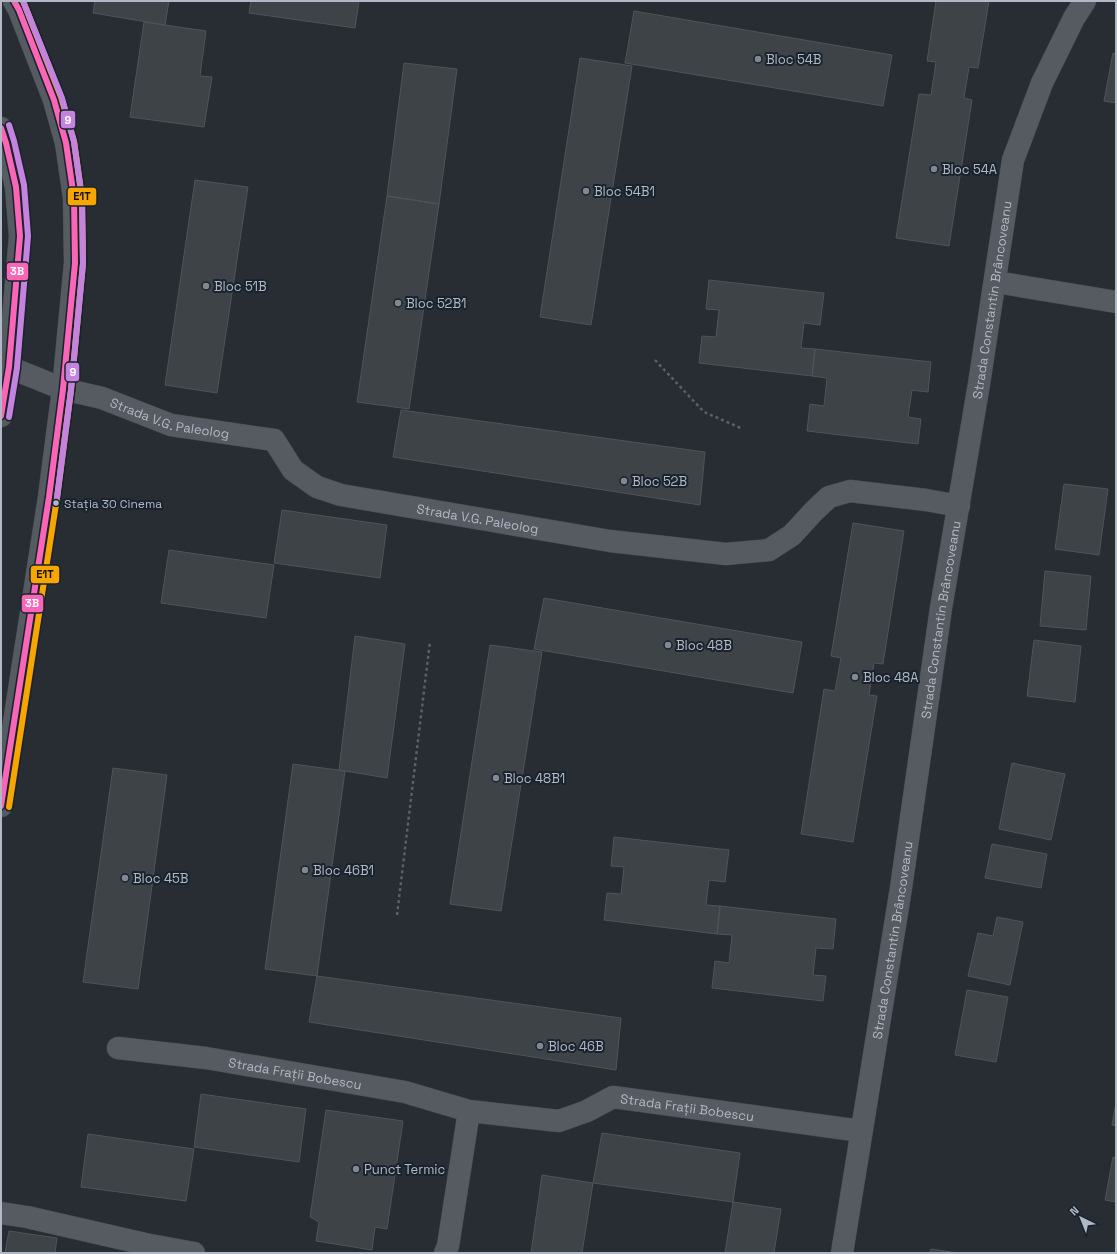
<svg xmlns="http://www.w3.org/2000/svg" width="1117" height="1254" font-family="'Space Grotesk',sans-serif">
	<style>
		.building { fill: #3e4348; stroke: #4e545b }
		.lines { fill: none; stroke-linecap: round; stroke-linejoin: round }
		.minor-casing { stroke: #44494e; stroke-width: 23 }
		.path { stroke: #5a6065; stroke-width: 2.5; stroke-dasharray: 3 3; stroke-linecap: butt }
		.minor { stroke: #565a61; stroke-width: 22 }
		.bus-1-casing { stroke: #1a232d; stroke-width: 9 }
		.bus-2-casing { stroke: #1a232d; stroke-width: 9 }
		.bus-3-casing { stroke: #1a232d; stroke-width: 9 }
		.bus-1 { stroke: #fa66b7; stroke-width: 6 }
		.bus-2 { stroke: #f7a600; stroke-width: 6 }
		.bus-3 { stroke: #c483df; stroke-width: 6 }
		.poi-dot { fill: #808892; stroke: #1a232d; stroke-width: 1.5 }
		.bus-dot { fill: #b0b9c5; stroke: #1a232d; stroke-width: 1.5 }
		.labels { text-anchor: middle; stroke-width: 4; stroke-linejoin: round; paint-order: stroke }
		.bus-label { font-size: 12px; fill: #b0b9c5; stroke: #1a232d; text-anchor: start }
		.poi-label { font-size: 13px; fill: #b0b9c5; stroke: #1a232d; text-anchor: start }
		.street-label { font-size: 13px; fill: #b0b9c5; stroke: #1a232d }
		.line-badge { stroke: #1a232d; stroke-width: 1.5 }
		.badge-label { font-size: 11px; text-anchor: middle; font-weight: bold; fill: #fff }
		.pale-badge-label { font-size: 11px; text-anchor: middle; font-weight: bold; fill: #111 }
	</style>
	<rect width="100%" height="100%" fill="#272d33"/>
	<path class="building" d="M95,1H169L165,25L93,13Z
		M251,1H359L355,28L249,13Z
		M936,1H989L978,68L969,67L964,98L972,100L949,246L896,238L919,94L931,95L936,62L927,61Z
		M634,11L892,55L883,106L625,63Z
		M144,22L206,31L200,76L212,77L204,127L130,117Z
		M1113,53L1116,54V103L1104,101Z
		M580,58L632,66L591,325L540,317Z
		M404,63L457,69L439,204L387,196Z
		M195,180L248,187L217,393L165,385Z
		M387,196L439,204L409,409L357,402Z
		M709,280L824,293L820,325L804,323L801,348L815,349L812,376L699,363L702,336L716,337L719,310L706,309Z
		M815,349L931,362L928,392L912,390L908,417L921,419L918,444L807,431L810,404L824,406L827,378L812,376Z
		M401,410L705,452L700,505L393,457Z
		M1064,484L1108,489L1099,555L1055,549Z
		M282,510L387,525L380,578L274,563Z
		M853,523L904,531L883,664L874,663L869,695L877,696L853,842L801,834L824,689L835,691L841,658L831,656Z
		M169,550L274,565L266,618L161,603Z
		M1045,571L1091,576L1086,630L1040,626Z
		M544,598L802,642L793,693L534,649Z
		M355,636L405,644L387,778L339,770Z
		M1034,640L1081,646L1075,702L1027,696Z
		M490,645L542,652L501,911L450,904Z
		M1012,763L1065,774L1051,840L999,829Z
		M293,764L345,771L317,976L265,969Z
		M113,768L167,775L138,989L83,982Z
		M614,837L729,850L725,882L709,880L706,905L720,906L717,934L604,920L607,893L621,894L624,867L611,866Z
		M992,844L1047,854L1041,888L985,878Z
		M720,906L836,919L833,949L816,948L813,975L826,976L823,1001L712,988L715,961L729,963L732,935L717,934Z
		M997,917L1023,922L1010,985L968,976L978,933L993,936Z
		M317,976L621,1018L616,1070L309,1022Z
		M967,990L1008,997L996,1062L955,1055Z
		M201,1094L306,1109L299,1162L194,1147Z
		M1116,1103V1126L1112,1125Z
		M326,1110L403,1121L387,1229L375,1227L372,1250L316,1241L319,1222L310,1217Z
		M602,1133L740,1153L733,1202L593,1183Z
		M88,1134L194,1149L186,1201L81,1187Z
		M1113,1157L1116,1158V1202L1105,1200Z
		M542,1175L593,1183L582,1253H531Z
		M733,1202L781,1209L774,1253H725Z
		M9,1231L57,1238L55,1253H5Z
		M931,1249L958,1253H930Z"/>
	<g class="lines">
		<defs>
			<g id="minor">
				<path d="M1,128L6,143L16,187L20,236L9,367L1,416"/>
				<path d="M996,282L1116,302"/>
				<path id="s1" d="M1,364L63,389L102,398L171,425L274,440L293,470L317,487L341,495L610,541L726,554L769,550L792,535L814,511L829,497L850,491L926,500L959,506"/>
				<path d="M1,806L49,497L63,389L75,263L74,198L66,143L54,100L19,10L14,1"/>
				<path id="s2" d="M118,1048L206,1058L405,1092L469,1111L559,1121L587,1111L613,1097L861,1131"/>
				<path d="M1,1213L27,1217L145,1244L194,1253"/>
				<path d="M445,1253L448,1246L469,1111"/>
				<path id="s3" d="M842,1253L901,888L941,608L979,384L1013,160L1042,83L1074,18L1085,1"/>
			</g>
		</defs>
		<use href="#minor" class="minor-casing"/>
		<path class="path" d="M655,360L704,412L743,429
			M397,915L430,641"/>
		<use href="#minor" class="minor"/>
		<defs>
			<path id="bus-1" d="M1,128L6,143L16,187L20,236L9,367L1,416
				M1,806L49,497L63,389L75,263L74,198L66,143L54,100L19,10L14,1"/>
			<path id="bus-2" d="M9,807L57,498L71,390L83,263L82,198L74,141L61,97L23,1"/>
			<path id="bus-3" d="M23,1L62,98L74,142L82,198L83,264L71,390L57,498
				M9,125L14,141L24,185L28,236L17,368L9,417"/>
		</defs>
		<use href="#bus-1" class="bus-1-casing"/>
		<use href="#bus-2" class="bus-2-casing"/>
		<use href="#bus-3" class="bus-3-casing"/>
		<use href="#bus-1" class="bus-1"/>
		<use href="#bus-2" class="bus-2"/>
		<use href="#bus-3" class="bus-3"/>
	</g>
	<g class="poi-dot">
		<circle cx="758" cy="59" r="4"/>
		<circle cx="934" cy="169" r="4"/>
		<circle cx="586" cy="191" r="4"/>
		<circle cx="206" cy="286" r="4"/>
		<circle cx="398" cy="303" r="4"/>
		<circle cx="624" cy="481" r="4"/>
		<circle cx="668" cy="645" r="4"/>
		<circle cx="855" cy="677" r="4"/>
		<circle cx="496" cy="778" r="4"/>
		<circle cx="305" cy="870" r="4"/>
		<circle cx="125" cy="878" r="4"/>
		<circle cx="540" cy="1046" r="4"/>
		<circle cx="356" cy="1169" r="4"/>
	</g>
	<circle class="bus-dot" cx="56" cy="503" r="3.5"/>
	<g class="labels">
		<g class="bus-label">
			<text x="64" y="508">Stația 30 Cinema</text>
		</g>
		<g class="poi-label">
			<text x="766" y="64">Bloc 54B</text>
			<text x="942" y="174">Bloc 54A</text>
			<text x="594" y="196">Bloc 54B1</text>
			<text x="214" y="291">Bloc 51B</text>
			<text x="406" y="308">Bloc 52B1</text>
			<text x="632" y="486">Bloc 52B</text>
			<text x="676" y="650">Bloc 48B</text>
			<text x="863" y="682">Bloc 48A</text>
			<text x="504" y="783">Bloc 48B1</text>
			<text x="313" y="875">Bloc 46B1</text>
			<text x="133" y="883">Bloc 45B</text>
			<text x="548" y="1051">Bloc 46B</text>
			<text x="364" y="1174">Punct Termic</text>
		</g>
		<g class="street-label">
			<text dy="5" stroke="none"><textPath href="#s3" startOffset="965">Strada Constantin Brâncoveanu</textPath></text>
			<text dy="5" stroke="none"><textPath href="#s1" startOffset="178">Strada V.G. Paleolog</textPath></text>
			<text dy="5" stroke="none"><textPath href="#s1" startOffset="514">Strada V.G. Paleolog</textPath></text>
			<text dy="5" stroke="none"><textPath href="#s3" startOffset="641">Strada Constantin Brâncoveanu</textPath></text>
			<text dy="5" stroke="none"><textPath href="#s3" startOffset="317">Strada Constantin Brâncoveanu</textPath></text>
			<text dy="5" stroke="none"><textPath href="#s2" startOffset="179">Strada Frații Bobescu</textPath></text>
			<text dy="5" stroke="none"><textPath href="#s2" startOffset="582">Strada Frații Bobescu</textPath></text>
		</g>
	</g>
	<g class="line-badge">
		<rect x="60" y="110" width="16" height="19" rx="4" fill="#c483df"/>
		<rect x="67" y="187" width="30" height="19" rx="4" fill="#f7a600"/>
		<rect x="6" y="262" width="23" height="19" rx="4" fill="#fa66b7"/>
		<rect x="65" y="362" width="15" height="20" rx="4" fill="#c483df"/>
		<rect x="30" y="565" width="30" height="19" rx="4" fill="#f7a600"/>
		<rect x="21" y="594" width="23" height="19" rx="4" fill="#fa66b7"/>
	</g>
	<g class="badge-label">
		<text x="68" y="124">9</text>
		<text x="17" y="275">3B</text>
		<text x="73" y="376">9</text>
		<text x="32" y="607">3B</text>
	</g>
	<g class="pale-badge-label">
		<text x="82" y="200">E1T</text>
		<text x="45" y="578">E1T</text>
	</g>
	<rect width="1117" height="1254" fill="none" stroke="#b0b9c5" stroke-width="4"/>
	<g transform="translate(1081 1218) rotate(317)" stroke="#1a232d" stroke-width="3" paint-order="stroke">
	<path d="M0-3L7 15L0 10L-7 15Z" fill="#b0b9c5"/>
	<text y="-6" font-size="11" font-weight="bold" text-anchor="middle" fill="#b0b9c5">N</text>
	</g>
</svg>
